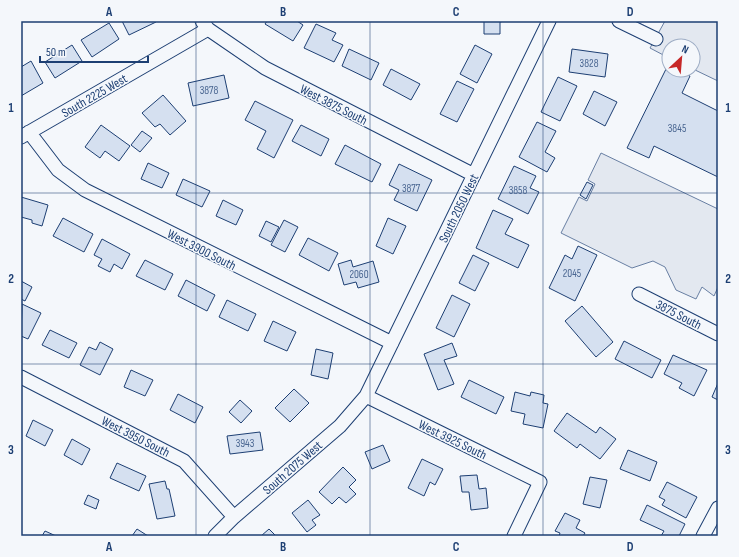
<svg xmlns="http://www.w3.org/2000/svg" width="739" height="557" font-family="'Sofia Sans Condensed',sans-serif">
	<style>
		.parking { fill: #e3e8f0; stroke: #687fa3 }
		.building { fill: #d5e0f0; stroke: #1d3f73 }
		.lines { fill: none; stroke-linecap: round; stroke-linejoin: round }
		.minor-casing { stroke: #1d3f73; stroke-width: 15 }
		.minor { stroke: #f4f7fb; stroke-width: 13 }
		.grid { fill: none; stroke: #1d3f73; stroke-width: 1; stroke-opacity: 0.55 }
		.labels { text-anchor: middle; stroke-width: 3; stroke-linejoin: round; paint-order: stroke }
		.number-label { font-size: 11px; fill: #4b6792 }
		.street-label { font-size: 13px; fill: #1d3f73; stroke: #f4f7fb }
		.neatline { fill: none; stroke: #1d3f73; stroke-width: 1.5 }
		.grid-label { font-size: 13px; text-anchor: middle; font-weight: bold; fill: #1d3f73 }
	</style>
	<rect width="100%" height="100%" fill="#f4f7fb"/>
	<path class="parking" d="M665,21H718V81L693,69V46H669V58L650,48Z
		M601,153L718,209V287L714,296L702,287L696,299L676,290L665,267L653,261L632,268L561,233L579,197L587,201L595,184L588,180Z"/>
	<path class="building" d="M122,21H156V22L129,35Z
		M267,21H297L303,25L293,41L265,24Z
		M484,21H504L500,22V34H484Z
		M109,23L119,39L92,57L81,40Z
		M316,24L336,33L332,40L343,45L334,62L304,48Z
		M72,45L82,61L55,78L45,62Z
		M475,45L492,54L477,83L460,74Z
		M349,49L379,63L371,80L342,66Z
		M572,49L608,54L605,77L569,72Z
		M31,61L43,83L21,96V67Z
		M668,65L669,70H677L690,76L682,93L718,111V177L654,146L649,158L627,148Z
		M391,69L420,84L411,100L383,85Z
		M224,75L229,98L193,106L188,83Z
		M558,77L577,86L560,121L541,112Z
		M457,81L474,89L457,122L440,114Z
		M594,91L617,102L605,126L583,114Z
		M163,95L186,121L170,135L160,124L155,127L142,113Z
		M255,101L293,120L274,158L257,149L266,131L245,120Z
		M537,122L556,131L545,152L555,158L547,172L519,157Z
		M101,125L130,146L119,161L105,151L100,158L85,147Z
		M301,125L329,139L321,156L292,141Z
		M142,131L152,138L140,152L131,145Z
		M345,145L381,164L372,182L335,164Z
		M148,163L169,173L162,188L141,179Z
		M399,164L432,180L417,211L394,200L399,190L389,185Z
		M514,166L536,176L530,188L539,192L528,214L498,199Z
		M183,179L210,191L202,207L176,195Z
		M587,182L593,185L586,199L580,195Z
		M21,197L48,205L42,226L32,223V220L21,217Z
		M223,200L243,210L236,225L216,216Z
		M493,210L513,219L505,234L529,245L518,268L476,248Z
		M63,218L93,234L84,252L53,236Z
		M388,218L406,226L393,254L376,246Z
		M284,220L298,227L285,252L271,245Z
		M266,221L279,227L271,242L259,236Z
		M308,238L338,253L329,271L299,255Z
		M102,239L130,254L122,269L114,264L110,272L98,266L102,259L94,255Z
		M578,246L597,255L575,301L549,288L565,255L572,259Z
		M473,255L489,263L475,291L459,283Z
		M145,260L173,274L165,290L136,276Z
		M351,260L353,267L373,261L379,282L358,288L356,282L344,285L338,264Z
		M186,280L215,295L207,311L178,296Z
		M21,281L32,287L25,301L21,299Z
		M452,295L470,304L454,337L436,328Z
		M227,300L256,314L248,331L219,317Z
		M22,304L41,313L28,339L21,336Z
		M582,306L613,342L596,357L565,321Z
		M273,321L296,332L287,351L264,341Z
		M50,330L77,343L69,358L42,345Z
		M624,341L661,360L652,378L615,359Z
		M100,342L113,349L100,375L80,365L89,347L96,350Z
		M452,343L457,356L444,360L454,384L438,390L424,354Z
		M316,349L333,353L328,379L311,375Z
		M673,355L707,370L694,396L679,388L682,383L664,374Z
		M131,370L153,380L145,396L124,387Z
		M469,380L504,397L496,414L461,397Z
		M718,383V400L712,397Z
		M294,389L309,403L290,422L275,408Z
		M515,392L530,396L531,392L544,395L543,403L548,404L543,428L523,424L525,414L511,411Z
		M178,394L203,407L195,423L170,410Z
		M240,400L252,411L241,423L229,412Z
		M567,413L596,433L600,427L616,439L600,459L580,444L577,448L554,431Z
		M33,420L53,430L45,446L26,436Z
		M260,432L263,450L230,454L227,436Z
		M72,439L90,449L82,465L64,455Z
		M383,445L390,461L372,469L365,452Z
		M628,450L657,462L650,481L620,469Z
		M422,459L443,469L435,485L430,482L424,496L408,488Z
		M117,463L146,476L139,491L110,478Z
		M343,467L356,480L349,487L356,494L346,503L339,497L332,504L319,492Z
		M477,475L479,489L486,488L488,508L471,510L469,492H462L460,476Z
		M590,477L607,480L600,508L583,504Z
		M165,481L167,489H169L175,516L157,519L149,484Z
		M667,482L697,497L686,518L662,505L665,500L659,497Z
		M88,495L99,500L96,509L84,504Z
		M308,500L320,515L312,520L316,525L307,532L292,513Z
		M647,505L685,524L679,536H661L664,531L640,520Z
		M565,513L580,520L576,528L585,533L583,536H559L560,533L555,531Z
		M137,529L148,536H132Z
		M269,529L276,536H261Z
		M45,531L56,536H42Z"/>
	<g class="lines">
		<defs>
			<path id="minor" d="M202,21L208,29L265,68L474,175
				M619,21L656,39
				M29,132L58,170L85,190L392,343
				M21,137L208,29
				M639,294L718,334
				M21,377L184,461L234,517
				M366,396L540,482L514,536
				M215,536L234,517L340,426L366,396L549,21
				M703,536L718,508"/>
		</defs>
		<use href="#minor" class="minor-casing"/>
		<use href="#minor" class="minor"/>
	</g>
	<path class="grid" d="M196,21V536M370,21V536M543,21V536M21,193H718M21,364H718"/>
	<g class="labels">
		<g class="number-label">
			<text x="589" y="67">3828</text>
			<text x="209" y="94">3878</text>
			<text x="677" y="132">3845</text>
			<text x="411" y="192">3877</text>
			<text x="518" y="194">3858</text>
			<text x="572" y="277">2045</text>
			<text x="359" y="278">2060</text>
			<text x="245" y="447">3943</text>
		</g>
		<g class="street-label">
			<text transform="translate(94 95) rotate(-30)" y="5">South 2225 West</text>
			<text transform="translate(334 104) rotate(27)" y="5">West 3875 South</text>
			<text transform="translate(458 208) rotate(-64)" y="5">South 2050 West</text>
			<text transform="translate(202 249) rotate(27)" y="5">West 3900 South</text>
			<text transform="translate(679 314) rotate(27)" y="5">3875 South</text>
			<text transform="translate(136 436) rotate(27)" y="5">West 3950 South</text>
			<text transform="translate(453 439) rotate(26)" y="5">West 3925 South</text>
			<text transform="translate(292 467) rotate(-41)" y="5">South 2075 West</text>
		</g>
	</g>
	<rect width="739" height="557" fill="none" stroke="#f4f7fb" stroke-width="44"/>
	<g transform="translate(681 58) rotate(26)"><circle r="19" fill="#f4f7fb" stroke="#9eadc5"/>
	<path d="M0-3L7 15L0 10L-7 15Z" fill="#c62828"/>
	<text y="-6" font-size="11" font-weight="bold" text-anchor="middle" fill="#1d3f73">N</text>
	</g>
	<path d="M40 56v6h108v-6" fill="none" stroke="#1d3f73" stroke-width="2"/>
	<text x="46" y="56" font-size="12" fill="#1d3f73" stroke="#f4f7fb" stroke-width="3" paint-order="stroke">50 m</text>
	<rect x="22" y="22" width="695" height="513" class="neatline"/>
	<g class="grid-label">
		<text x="109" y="16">A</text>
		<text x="283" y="16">B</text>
		<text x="456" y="16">C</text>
		<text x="630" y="16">D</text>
		<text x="11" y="112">1</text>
		<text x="728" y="112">1</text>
		<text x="11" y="283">2</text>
		<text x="728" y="283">2</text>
		<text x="11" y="454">3</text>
		<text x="728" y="454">3</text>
		<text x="109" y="551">A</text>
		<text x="283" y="551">B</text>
		<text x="456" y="551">C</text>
		<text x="630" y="551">D</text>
	</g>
</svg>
